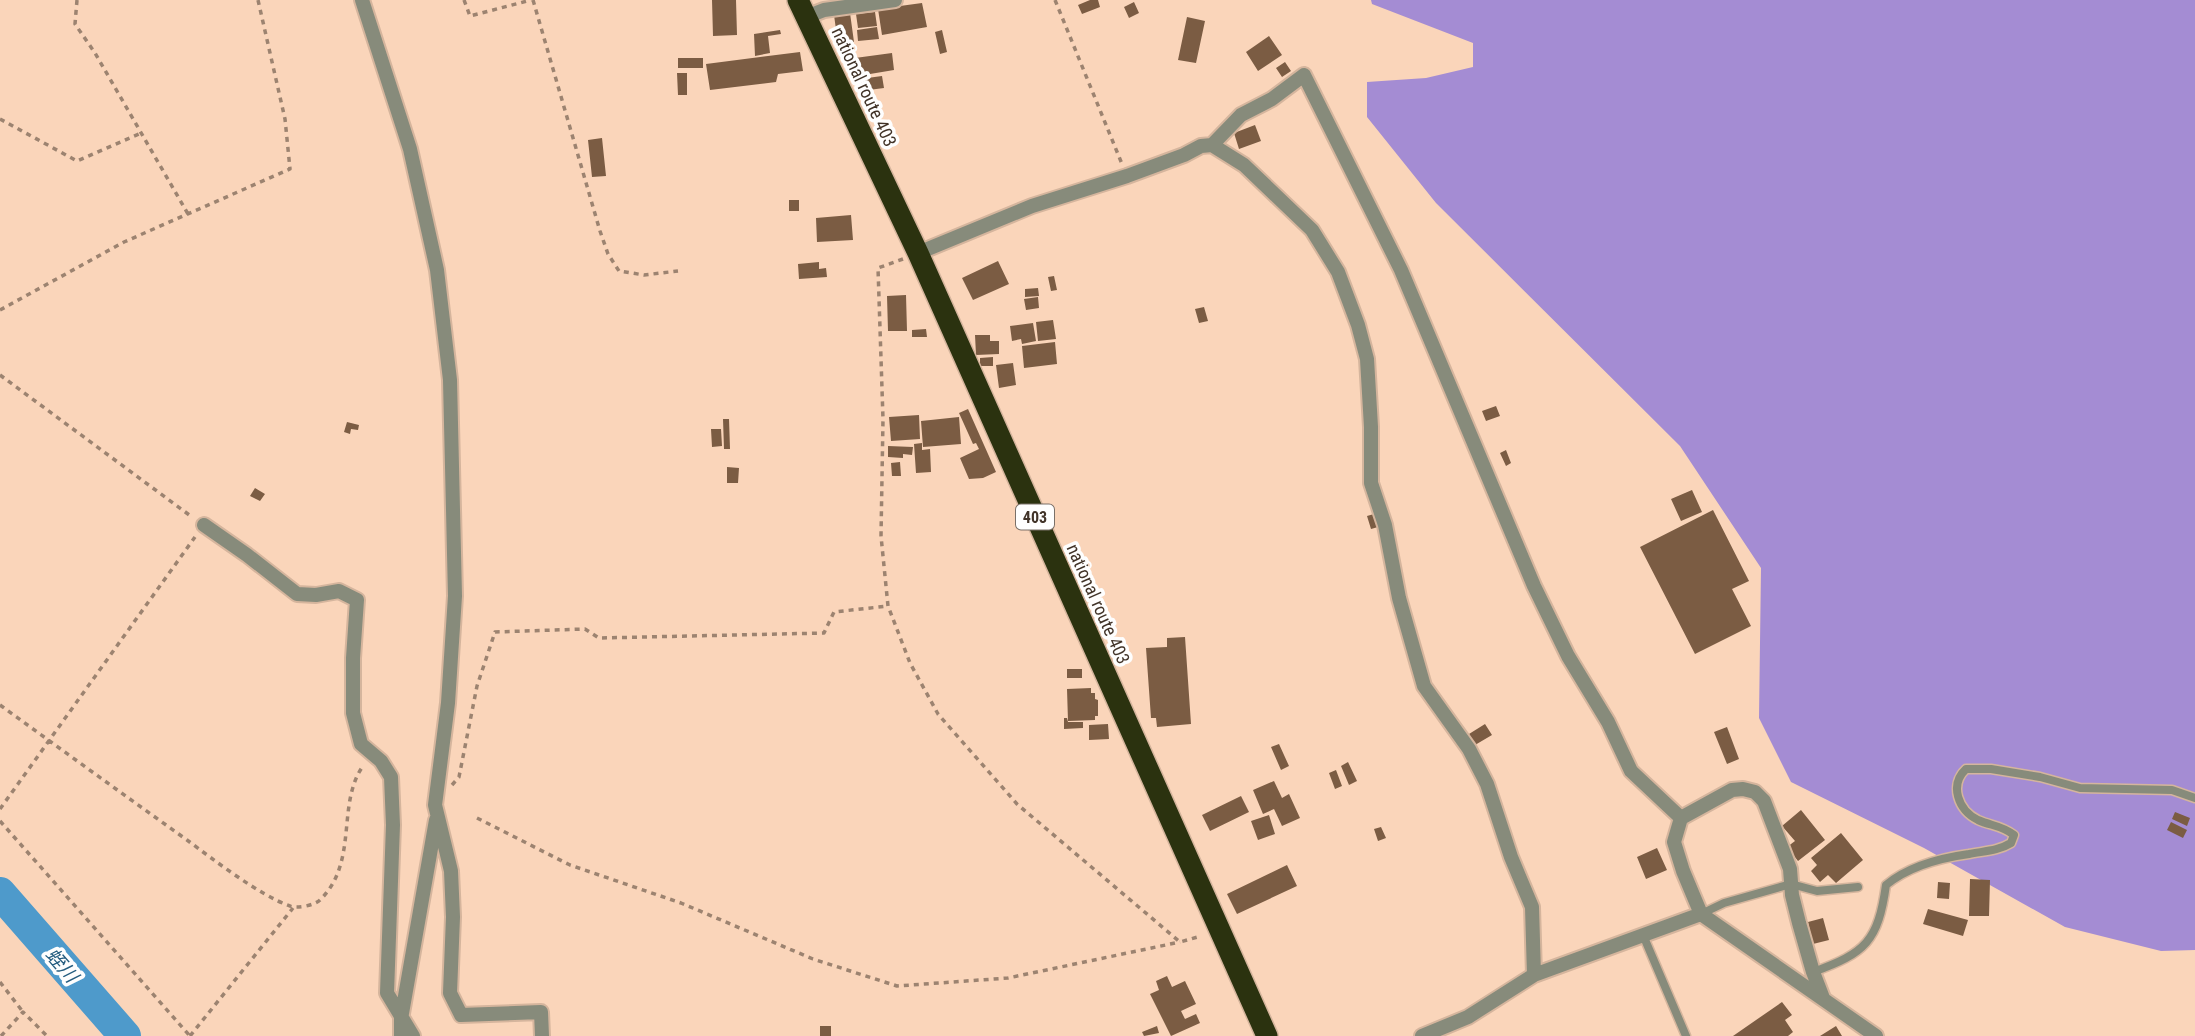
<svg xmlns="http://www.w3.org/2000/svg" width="2195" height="1036" font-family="'Roboto Condensed','Noto Sans JP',sans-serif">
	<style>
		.forest { fill: #a48cd3 }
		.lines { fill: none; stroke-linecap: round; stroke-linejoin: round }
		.river { stroke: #4e9acb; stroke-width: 32 }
		.building { fill: #7b5c43 }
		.lane-casing { stroke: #d5b59d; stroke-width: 11 }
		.street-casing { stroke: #d5b59d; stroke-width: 18 }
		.highway-casing { stroke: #d5b59d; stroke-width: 24 }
		.path { stroke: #9c8370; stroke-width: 3.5; stroke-dasharray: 5 5; stroke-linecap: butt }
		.lane { stroke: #878b7b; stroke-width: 8 }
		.street { stroke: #878b7b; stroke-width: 14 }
		.highway { stroke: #2b320f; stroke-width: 21 }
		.labels { text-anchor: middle; stroke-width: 7; stroke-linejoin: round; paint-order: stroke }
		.shield { fill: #fefefe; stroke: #7a7068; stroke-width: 2 }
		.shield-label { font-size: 16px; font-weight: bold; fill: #413328 }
		.street-label { font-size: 18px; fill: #413328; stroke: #fefefe }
		.water-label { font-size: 19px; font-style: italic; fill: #245c7f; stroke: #fefefe }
	</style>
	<rect width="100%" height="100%" fill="#fad5ba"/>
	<path class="forest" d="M1371,0H2195V950L2161,951L2065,927L1924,848L1791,782L1759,718L1761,568L1680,446L1436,203L1367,117V82L1426,78L1473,67V43L1372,4Z"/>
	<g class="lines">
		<path class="river" d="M0,893L125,1036"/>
	</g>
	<path class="building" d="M712,0H736L737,35L713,36Z
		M1090,0H1098L1100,7L1082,14L1078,5Z
		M1134,2L1139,13L1129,18L1124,7Z
		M922,3L927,27L882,35L878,9Z
		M875,12L877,26L858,28L856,14Z
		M850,13L854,42L838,44L834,15Z
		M1187,17L1205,21L1196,63L1178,60Z
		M877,27L879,39L858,41L857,30Z
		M780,30L781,34L768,36L770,53L755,56L754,34Z
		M942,30L947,52L940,54L935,32Z
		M1269,36L1282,55L1258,71L1246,52Z
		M800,52L803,71L778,74L776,82L710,90L706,64Z
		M892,53L894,70L858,76L855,58Z
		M678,58H703V68H678Z
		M1285,62L1291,71L1282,77L1276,68Z
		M677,73H687V95H678Z
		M882,76L884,88L861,91L860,79Z
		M1255,125L1261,141L1239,149L1234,133Z
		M602,138L606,176L592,177L588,140Z
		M789,200H799V211H789Z
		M851,215L853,240L817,242L816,218Z
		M998,261L1009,284L973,300L962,278Z
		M819,262V269L826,268L827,277L799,279L798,264Z
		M1054,276L1057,290L1051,291L1048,277Z
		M1038,288L1039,296L1025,297V289Z
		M906,295L907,331H888L887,296Z
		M1038,297L1039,308L1026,310L1024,299Z
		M1204,307L1208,321L1199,323L1195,309Z
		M1053,320L1056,339L1038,341L1036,322Z
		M1033,323L1036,341L1022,344L1021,339L1012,341L1010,326Z
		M926,329L927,337H912V330Z
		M975,335H990V341H999V354L976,355Z
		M1055,342L1057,364L1024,368L1022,346Z
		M993,357V366H980V358Z
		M1013,363L1016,385L999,388L996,365Z
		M1496,406L1500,416L1486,421L1482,411Z
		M968,409L996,472L983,478L969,479L960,458L979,449L976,443L973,444L959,413Z
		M919,415L920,439L891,441L889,417Z
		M959,417L961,444L923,447L921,421Z
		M723,419H729L730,449H724Z
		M347,422L359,425L358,430L351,429L350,434L344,432Z
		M711,429H721L722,446L712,447Z
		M922,443V450L930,449L931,472L916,473L914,444Z
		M888,446L913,447L912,455L903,454V458L888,457Z
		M1506,450L1511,463L1506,466L1500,453Z
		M900,462L901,476H892L891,463Z
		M727,467L739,468L738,483H727Z
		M255,488L265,494L260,501L250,496Z
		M1692,490L1702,512L1681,521L1671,499Z
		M1713,510L1749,581L1732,589L1751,626L1695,654L1640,547Z
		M1374,514L1378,527L1371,529L1367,516Z
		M1185,637L1191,724L1157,727L1156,718H1151L1146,648L1167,647V638Z
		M1067,669H1082V678H1067Z
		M1091,688V693H1095V699L1098,700V716H1095V720L1068,721L1067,689Z
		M1064,718H1067L1068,722H1083V728L1064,729Z
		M1108,724L1109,739L1089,740V725Z
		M1485,724L1492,735L1475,745L1469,734Z
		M1727,727L1739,759L1727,764L1714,732Z
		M1279,744L1289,766L1281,770L1271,747Z
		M1348,762L1357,781L1349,785L1341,766Z
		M1336,770L1342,786L1335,789L1329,773Z
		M1274,781L1282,798L1289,794L1300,818L1282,826L1274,809L1263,814L1253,790Z
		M1241,796L1249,812L1210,831L1202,815Z
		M1801,810L1825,840L1798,861L1787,847L1795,841L1782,826Z
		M2175,812L2190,818L2187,826L2172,819Z
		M1269,815L1275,834L1258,840L1251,821Z
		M2171,822L2187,830L2183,838L2167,830Z
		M1381,827L1386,838L1378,841L1374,829Z
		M1841,833L1863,860L1836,883L1828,875L1820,882L1811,871L1817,865L1811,858Z
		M1657,848L1667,870L1646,879L1637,857Z
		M1287,865L1297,886L1237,914L1227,894Z
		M1970,879L1990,880L1989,916H1969Z
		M1938,882L1950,883L1949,899L1937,898Z
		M1928,909L1968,920L1963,936L1923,924Z
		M1823,918L1829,940L1813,944L1808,922Z
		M1167,976L1172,987L1185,981L1196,1004L1181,1011L1185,1019L1196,1014L1200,1023L1171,1036L1150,994L1159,990L1156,981Z
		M1782,1002L1792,1015L1785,1020L1793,1032L1788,1036H1733Z
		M820,1026H831V1036H820Z
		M1157,1026L1159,1033L1144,1036L1142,1032Z
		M1836,1026L1842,1036H1820Z"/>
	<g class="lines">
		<defs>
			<path id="lane" d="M1701,914L1724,903L1791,884L1817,891L1858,887
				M1643,935L1686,1036
				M1813,972C1866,953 1878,941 1886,885C1909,866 1940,858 1969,854C1984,851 1998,851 2011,843L2014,835C2001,825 1991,826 1978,820C1958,810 1949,785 1966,769H1991L2040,777L2080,788L2172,790L2195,798"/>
			<path id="street" d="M362,0L410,149L437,270L450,380L455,596L448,703L435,805L451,871L453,917L450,993L461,1015L541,1012L542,1036
				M806,17L824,10L895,0
				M1212,145L1244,165L1312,230L1338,272L1358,325L1367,359L1371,427V483L1385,525L1399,598L1424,686L1469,749L1487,784L1511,857L1532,907L1534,975
				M918,253L1032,206L1127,176L1184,155L1201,146L1212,145L1241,115L1272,99L1304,75L1401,270L1534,586L1568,656L1608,722L1631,771L1681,818L1674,842L1683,871L1701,914L1876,1036
				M204,525L247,555L297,594L316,595L339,591L357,600L353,658V713L361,744L381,761L391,777L393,825L387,993L413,1036
				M1681,818L1732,790L1743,789L1755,792L1764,801L1790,869L1792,895L1799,923L1813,972L1823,998
				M401,1036V1019L436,820
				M1422,1036L1468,1017L1534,975L1701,914"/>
			<path id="highway" d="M798,0L918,253L1267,1036"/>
		</defs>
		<use href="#lane" class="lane-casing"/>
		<use href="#street" class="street-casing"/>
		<use href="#highway" class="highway-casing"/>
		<path class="path" d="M77,0L75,24L95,53L188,214
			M464,0L470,16L531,0
			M533,0L600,231L608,254L619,271L644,275L678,271
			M1055,0L1122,164
			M0,119L77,161L141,133
			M903,259L878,268L883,419L881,536L888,606L910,663L938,714L1017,804L1180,942L1201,936
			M0,310L124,242L290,169L285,119L258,0
			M0,375L192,517
			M0,705C62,750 124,795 187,840C214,860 259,895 290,906C297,909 315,905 320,900C359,862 336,804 363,766
			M452,785L459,777L477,686L495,632L585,629L599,638L824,633L834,612L888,606
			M0,809L195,537
			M477,818L570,865L681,903L813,959L897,986L1008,978L1180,942
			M0,821L190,1036
			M0,982L23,1012
			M1,1036L23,1012L47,1036
			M190,1036L293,908"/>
		<use href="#lane" class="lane"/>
		<use href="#street" class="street"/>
		<use href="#highway" class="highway"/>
	</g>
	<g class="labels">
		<rect class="shield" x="1016" y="504.5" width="38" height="25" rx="5"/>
		<g class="shield-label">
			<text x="1035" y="523">403</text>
		</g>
		<g class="street-label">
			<text transform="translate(864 87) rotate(65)" y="6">national route 403</text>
			<text transform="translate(1098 604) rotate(66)" y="6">national route 403</text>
		</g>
		<g class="water-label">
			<text transform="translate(62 965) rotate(49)" y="7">蛭川</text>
		</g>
	</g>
</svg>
